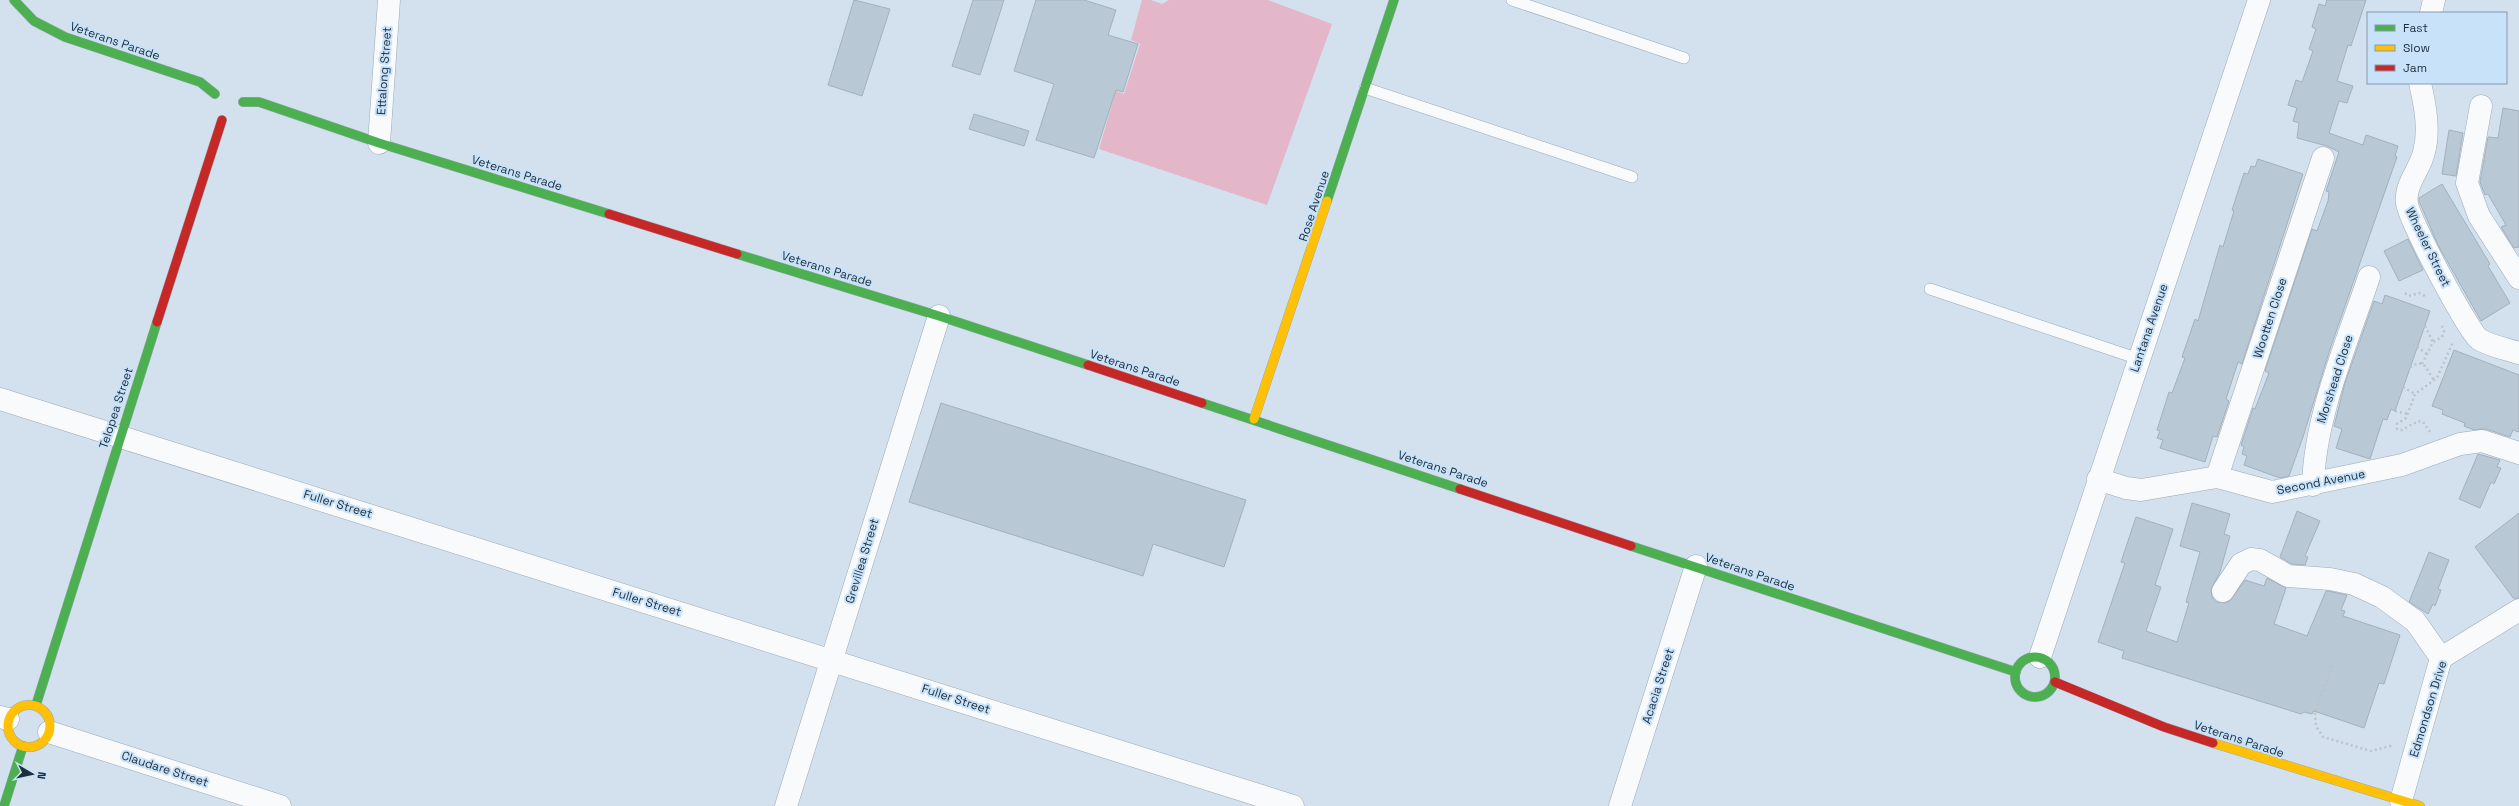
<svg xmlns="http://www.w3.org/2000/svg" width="2519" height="806" font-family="'Space Grotesk',sans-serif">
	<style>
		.green { fill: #e3b6c9 }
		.building { fill: #b9c8d5; stroke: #a2b1bd }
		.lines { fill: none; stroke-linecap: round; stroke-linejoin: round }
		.lane-casing { stroke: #9baab6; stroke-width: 12 }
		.street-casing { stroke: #9baab6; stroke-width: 23 }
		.fast-casing { stroke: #9baab6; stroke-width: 10 }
		.slow-casing { stroke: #9baab6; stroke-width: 10 }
		.jam-casing { stroke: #9baab6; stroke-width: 10 }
		.path { stroke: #bcc2c8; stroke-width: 2.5; stroke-dasharray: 2 3; stroke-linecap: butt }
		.lane { stroke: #f8fafc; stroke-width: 11 }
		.street { stroke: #f8fafc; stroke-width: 22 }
		.fast { stroke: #4caf50; stroke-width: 9 }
		.slow { stroke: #ffc107; stroke-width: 9 }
		.jam { stroke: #c62828; stroke-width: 9 }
		.labels { text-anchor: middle; stroke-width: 4; stroke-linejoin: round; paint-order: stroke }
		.street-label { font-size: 12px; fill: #1d2e3c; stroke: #c8e2f9 }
	</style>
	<rect width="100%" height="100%" fill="#d3e1ee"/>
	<path class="green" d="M1142,0H1151L1162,4L1169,0H1268L1332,24L1267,205L1099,149L1116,91L1124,94L1140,44L1131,40Z"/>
	<path class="building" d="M854,0L890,9L862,96L828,85Z
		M973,0H1004L980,75L952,66Z
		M1036,0H1084L1116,10L1108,35L1138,44L1123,92L1116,90L1094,158L1036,140L1054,84L1014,71Z
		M2327,0H2366L2351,46L2348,45L2337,81L2353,86L2347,103L2339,101L2329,133L2363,145L2366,135L2398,146L2395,156L2397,157L2330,349L2303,437L2289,476L2280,478L2244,465L2247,456L2242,454L2244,447L2241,445L2253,408L2255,409L2269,373L2265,371L2312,229L2317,231L2328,201L2329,192L2326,191L2339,152L2327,146L2297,138L2299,123L2293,121L2297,108L2288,105L2296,80L2302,82L2313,51L2309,49L2316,29L2312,27L2319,4L2325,6Z
		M2503,108L2519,111V247L2514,248L2501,227L2506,225L2488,194L2485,195L2480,182L2488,137L2498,138Z
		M974,114L1029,131L1024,146L969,129Z
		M2449,130L2463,133L2456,176L2442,174Z
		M2258,159L2303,174L2242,364L2238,362L2226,399L2229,401L2217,437L2213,436L2205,462L2160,448L2163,440L2157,438L2160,431L2157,430L2169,392L2172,393L2185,358L2182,357L2195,319L2198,321L2220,245L2223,247L2234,211L2232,210L2244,173L2248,174L2251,166L2255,167Z
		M2442,184L2490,264L2488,266L2510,303L2481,321L2438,245L2419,201V198Z
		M2408,239L2423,270L2399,281L2384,251Z
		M2385,295L2430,311L2395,411L2391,409L2387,420L2383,419L2370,459L2336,448L2342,429L2334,426L2345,383L2374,301L2382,304Z
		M2454,350L2519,375V432L2513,430L2510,437L2486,429L2474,430L2464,426L2465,423L2442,414L2443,410L2432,406Z
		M941,403L1246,500L1224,567L1153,544L1143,576L909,502Z
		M2478,454L2500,460L2497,467L2501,468L2494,484L2491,482L2480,508L2459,499Z
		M2192,503L2230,514L2224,534L2230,536L2220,572L2211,590L2212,597L2216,602H2229L2245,580L2264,586L2267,578L2286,588L2274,624L2307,636L2326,591H2328L2347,595L2341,610L2345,611L2343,616L2400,635L2384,684L2379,683L2364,728L2314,711L2312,714L2304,712L2301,714L2122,658L2124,651L2098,642L2125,563L2121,562L2136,517L2173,529L2155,585L2161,587L2146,631L2177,642L2189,603L2186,602L2200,552L2180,546Z
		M2297,511L2320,521L2305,556L2308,557L2305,565L2292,564L2280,557Z
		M2519,513V598L2514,599L2475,547Z
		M2429,552L2449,560L2438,589L2441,590L2435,606L2433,604L2428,614L2409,602Z"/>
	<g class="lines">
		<defs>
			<path id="lane" d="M1512,0L1684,58
				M1365,88L1632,177
				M1930,289L2139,359"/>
			<path id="street" d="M2431,13L2434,0
				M2420,83C2425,105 2430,130 2424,152C2421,168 2404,185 2407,203C2408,218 2468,331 2479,339C2489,346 2507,349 2519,353
				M2481,106L2467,183L2479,216L2519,278
				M379,143L389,0
				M0,399L1293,806
				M2217,477L2323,158
				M2098,479L2126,488L2141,490L2217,477L2272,492L2402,465L2460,444L2482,441L2519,453
				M2313,485C2315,415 2347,343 2369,277
				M2223,591L2241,564L2251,559L2260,560L2288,576L2330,579L2354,584L2382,597L2415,621L2441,658
				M2040,657L2259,0
				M0,717L8,719
				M49,732L280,806
				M2401,801L2441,658L2519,610
				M786,806L939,316
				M1620,806L1696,566"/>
			<path id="fast" d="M14,0L34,21L65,37L200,82L215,94
				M243,102H259L379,143L609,214
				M1327,201L1394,0
				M737,254L939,316L1088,365
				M1202,403L1460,489
				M1631,546L2016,672
				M2015 677a20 20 0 1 1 40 0a20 20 0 1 1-40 0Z
				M36,705L157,322
				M4,806L23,746"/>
			<path id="slow" d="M1254,419L1327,201
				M8 726a21 21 0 1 1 42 0a21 21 0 1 1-42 0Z
				M2213,743L2420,806"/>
			<path id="jam" d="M609,214L737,254
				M157,322L222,120
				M1088,365L1202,403
				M1460,489L1631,546
				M2055,682L2164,727L2213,743"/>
		</defs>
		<use href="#lane" class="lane-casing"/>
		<use href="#street" class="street-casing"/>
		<use href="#fast" class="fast-casing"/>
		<use href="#slow" class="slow-casing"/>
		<use href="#jam" class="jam-casing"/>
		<path class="path" d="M2405,293L2409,296L2419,293L2427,297
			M2425,326L2433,342
			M2413,344L2427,354
			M2422,364L2433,342L2442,337L2444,331L2442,326
			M2410,367L2419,363L2425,366L2434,380
			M2403,387L2415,394
			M2395,411L2408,414
			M2430,432L2423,422L2418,421L2402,430L2397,429V424L2406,418L2415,394L2437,378L2453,342
			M2332,666L2315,712L2316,726L2323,737L2371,751L2394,745"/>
		<use href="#lane" class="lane"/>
		<use href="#street" class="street"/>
		<use href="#fast" class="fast"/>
		<use href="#slow" class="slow"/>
		<use href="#jam" class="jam"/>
	</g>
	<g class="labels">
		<g class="street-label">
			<text transform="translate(115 41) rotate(19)" y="4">Veterans Parade</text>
			<text transform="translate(384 71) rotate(-86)" y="4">Ettalong Street</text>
			<text transform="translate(517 173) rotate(17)" y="4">Veterans Parade</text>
			<text transform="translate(1314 206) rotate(-72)" y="4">Rose Avenue</text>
			<text transform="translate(2428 247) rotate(64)" y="4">Wheeler Street</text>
			<text transform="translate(827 269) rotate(17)" y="4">Veterans Parade</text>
			<text transform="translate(2270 318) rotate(-72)" y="4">Wootten Close</text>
			<text transform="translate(2149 328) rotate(-71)" y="4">Lantana Avenue</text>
			<text transform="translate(1135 368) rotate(18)" y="4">Veterans Parade</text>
			<text transform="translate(2335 379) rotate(-72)" y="4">Morshead Close</text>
			<text transform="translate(116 408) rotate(-72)" y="4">Telopea Street</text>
			<text transform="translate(1443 469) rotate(18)" y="4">Veterans Parade</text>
			<text transform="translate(2321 482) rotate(-11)" y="4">Second Avenue</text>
			<text transform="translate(338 504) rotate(17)" y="4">Fuller Street</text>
			<text transform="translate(862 561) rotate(-73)" y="4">Grevillea Street</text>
			<text transform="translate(1750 572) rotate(19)" y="4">Veterans Parade</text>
			<text transform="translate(647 602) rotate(17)" y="4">Fuller Street</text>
			<text transform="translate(1658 686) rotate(-72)" y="4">Acacia Street</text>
			<text transform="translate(956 699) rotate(18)" y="4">Fuller Street</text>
			<text transform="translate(2428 709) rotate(-73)" y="4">Edmondson Drive</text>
			<text transform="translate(2239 739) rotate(18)" y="4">Veterans Parade</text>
			<text transform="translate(165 769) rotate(18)" y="4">Claudare Street</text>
		</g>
	</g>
	<rect x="2367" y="12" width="140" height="72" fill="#c8e2f9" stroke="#849aad"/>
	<rect x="2375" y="25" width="20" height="6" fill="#4caf50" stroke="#849aad"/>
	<text x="2403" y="32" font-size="12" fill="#1d2e3c">Fast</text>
	<rect x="2375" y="45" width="20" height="6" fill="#ffc107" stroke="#849aad"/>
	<text x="2403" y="52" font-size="12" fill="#1d2e3c">Slow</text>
	<rect x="2375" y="65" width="20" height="6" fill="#c62828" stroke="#849aad"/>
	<text x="2403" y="72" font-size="12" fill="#1d2e3c">Jam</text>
	<g transform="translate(32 774) rotate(99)" stroke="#c8e2f9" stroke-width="3" paint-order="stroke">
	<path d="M0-3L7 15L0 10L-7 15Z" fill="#1d2e3c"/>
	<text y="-6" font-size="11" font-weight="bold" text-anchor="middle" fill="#1d2e3c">N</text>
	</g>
</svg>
